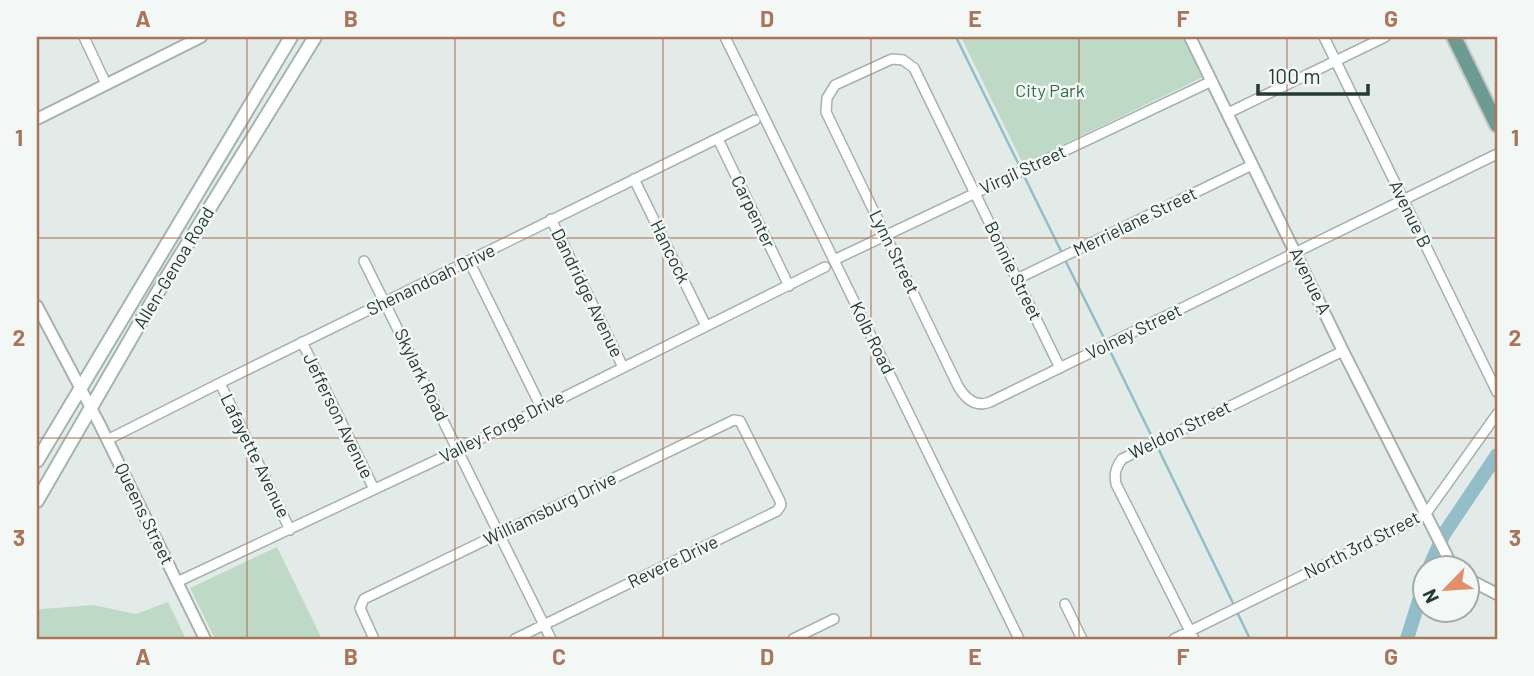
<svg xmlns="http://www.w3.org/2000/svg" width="1534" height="676" font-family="Barlow,sans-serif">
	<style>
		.green { fill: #bfd9c7 }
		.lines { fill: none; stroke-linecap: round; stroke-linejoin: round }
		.stream { stroke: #92bdc9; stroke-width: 2.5 }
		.river { stroke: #92bdc9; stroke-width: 14 }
		.minor-casing { stroke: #a6b2af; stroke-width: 12 }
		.tertiary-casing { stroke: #a6b2af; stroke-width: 14 }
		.secondary-casing { stroke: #a3b5b0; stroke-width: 16 }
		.primary-casing { stroke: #c2c8c7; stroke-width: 18 }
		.minor { stroke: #fff; stroke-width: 9 }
		.tertiary { stroke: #fff; stroke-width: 10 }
		.secondary { stroke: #fff; stroke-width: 12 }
		.primary { stroke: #6d9b92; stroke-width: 14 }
		.grid { fill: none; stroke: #a9765b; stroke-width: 2; stroke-opacity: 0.55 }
		.labels { text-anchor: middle; stroke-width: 5; stroke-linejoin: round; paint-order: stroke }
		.park-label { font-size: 18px; fill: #346c4d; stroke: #f3f8f6 }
		.street-label { font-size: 18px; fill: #253a36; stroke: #f3f8f6 }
		.neatline { fill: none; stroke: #a9765b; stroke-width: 2.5 }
		.grid-label { font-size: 23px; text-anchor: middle; font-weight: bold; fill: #a9765b }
	</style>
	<rect width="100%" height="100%" fill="#e3ebe8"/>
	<path class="green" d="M961,37H1183L1203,77L1023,164Z
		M277,547L322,639H215L190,588Z
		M168,602L186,639H37V611L42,609L93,605L136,614Z"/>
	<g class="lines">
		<path class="stream" d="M956,37L1019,165
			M1024,176L1061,251
			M1066,262L1105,340
			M1110,351L1152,437
			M1158,448L1233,603
			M1238,614L1250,639"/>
		<path class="river" d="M1429,568L1444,534L1497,455
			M1407,639L1426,578"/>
		<defs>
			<path id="minor" d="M84,37L106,84
				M725,37L1019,639
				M1324,37L1497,392
				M1228,113L1385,37
				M718,139L789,286
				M634,179L706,326
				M551,219L623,367
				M834,260L1212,81
				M364,261L551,639
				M469,261L541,407
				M1017,279L1252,165
				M302,342L374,489
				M1060,368L914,68L903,60L892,59L835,85L827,98L826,112L958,386C965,398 975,408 990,402L1497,154
				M220,383L290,530
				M107,440L220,383L755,120
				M177,582L458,450L825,267
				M1065,604L1082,639
				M374,639L360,608L364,599L734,420L740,421L780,501L781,505L777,511L515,639
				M793,639L834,619
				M1174,639L1425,515L1497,414
				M1194,639L1116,484C1114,473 1116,467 1122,459L1343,351"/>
			<path id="tertiary" d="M1190,37L1343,351L1453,568
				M37,119L201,37
				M37,306L100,425L205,639
				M1468,579L1497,594"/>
			<path id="secondary" d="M37,461L291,37
				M37,501L156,295L315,37"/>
			<path id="primary" d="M1454,37L1497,125"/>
		</defs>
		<use href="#minor" class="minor-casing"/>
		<use href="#tertiary" class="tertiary-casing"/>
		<use href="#secondary" class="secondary-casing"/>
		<use href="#primary" class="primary-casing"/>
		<use href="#minor" class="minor"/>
		<use href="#tertiary" class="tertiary"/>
		<use href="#secondary" class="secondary"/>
		<use href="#primary" class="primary"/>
	</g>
	<path class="grid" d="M247,37V639M455,37V639M663,37V639M871,37V639M1079,37V639M1287,37V639M37,238H1497M37,438H1497"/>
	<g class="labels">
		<g class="park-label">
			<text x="1050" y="97">City Park</text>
		</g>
		<g class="street-label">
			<text transform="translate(1023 170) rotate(-25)" y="6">Virgil Street</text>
			<text transform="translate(753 212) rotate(64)" y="6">Carpenter</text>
			<text transform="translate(1410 214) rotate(64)" y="6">Avenue B</text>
			<text transform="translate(1135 222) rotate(-26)" y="6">Merrielane Street</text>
			<text transform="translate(670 252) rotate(64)" y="6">Hancock</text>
			<text transform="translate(894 252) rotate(64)" y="6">Lynn Street</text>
			<text transform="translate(174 268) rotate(-59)" y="6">Allen-Genoa Road</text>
			<text transform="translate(1013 271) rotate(64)" y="6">Bonnie Street</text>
			<text transform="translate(431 280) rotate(-26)" y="6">Shenandoah Drive</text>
			<text transform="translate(1310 281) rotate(64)" y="6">Avenue A</text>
			<text transform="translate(587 293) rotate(64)" y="6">Dandridge Avenue</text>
			<text transform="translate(1134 332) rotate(-26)" y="6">Volney Street</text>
			<text transform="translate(872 338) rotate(64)" y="6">Kolb Road</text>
			<text transform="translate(421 375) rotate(64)" y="6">Skylark Road</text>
			<text transform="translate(338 416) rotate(64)" y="6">Jefferson Avenue</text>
			<text transform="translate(502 427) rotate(-27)" y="6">Valley Forge Drive</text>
			<text transform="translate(1180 430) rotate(-26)" y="6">Weldon Street</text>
			<text transform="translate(255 456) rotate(64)" y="6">Lafayette Avenue</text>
			<text transform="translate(550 509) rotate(-26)" y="6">Williamsburg Drive</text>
			<text transform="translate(144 514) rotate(64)" y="6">Queens Street</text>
			<text transform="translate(1362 545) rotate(-27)" y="6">North 3rd Street</text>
			<text transform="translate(673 562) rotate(-26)" y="6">Revere Drive</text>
		</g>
	</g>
	<rect width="1534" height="676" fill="none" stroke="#f3f8f6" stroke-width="77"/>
	<g transform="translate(1446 589) rotate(245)"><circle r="33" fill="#f3f8f6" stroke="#a1aca9" stroke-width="2"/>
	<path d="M0-5L12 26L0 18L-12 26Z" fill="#e1906b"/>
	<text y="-10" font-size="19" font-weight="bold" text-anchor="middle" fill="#253a36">N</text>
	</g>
	<path d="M1258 84v10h110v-10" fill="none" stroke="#253a36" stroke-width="3.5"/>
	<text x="1268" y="84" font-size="21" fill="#253a36" stroke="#f3f8f6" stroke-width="5" paint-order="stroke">100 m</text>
	<rect x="38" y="38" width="1458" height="600" class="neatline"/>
	<g class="grid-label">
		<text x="143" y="27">A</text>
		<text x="351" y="27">B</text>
		<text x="559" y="27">C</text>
		<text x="767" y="27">D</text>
		<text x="975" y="27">E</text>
		<text x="1183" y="27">F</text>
		<text x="1391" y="27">G</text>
		<text x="19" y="146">1</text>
		<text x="1515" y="146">1</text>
		<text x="19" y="346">2</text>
		<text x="1515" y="346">2</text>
		<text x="19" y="546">3</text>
		<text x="1515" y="546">3</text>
		<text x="143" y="665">A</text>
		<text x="351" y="665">B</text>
		<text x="559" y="665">C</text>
		<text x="767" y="665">D</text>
		<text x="975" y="665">E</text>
		<text x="1183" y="665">F</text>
		<text x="1391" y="665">G</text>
	</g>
</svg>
